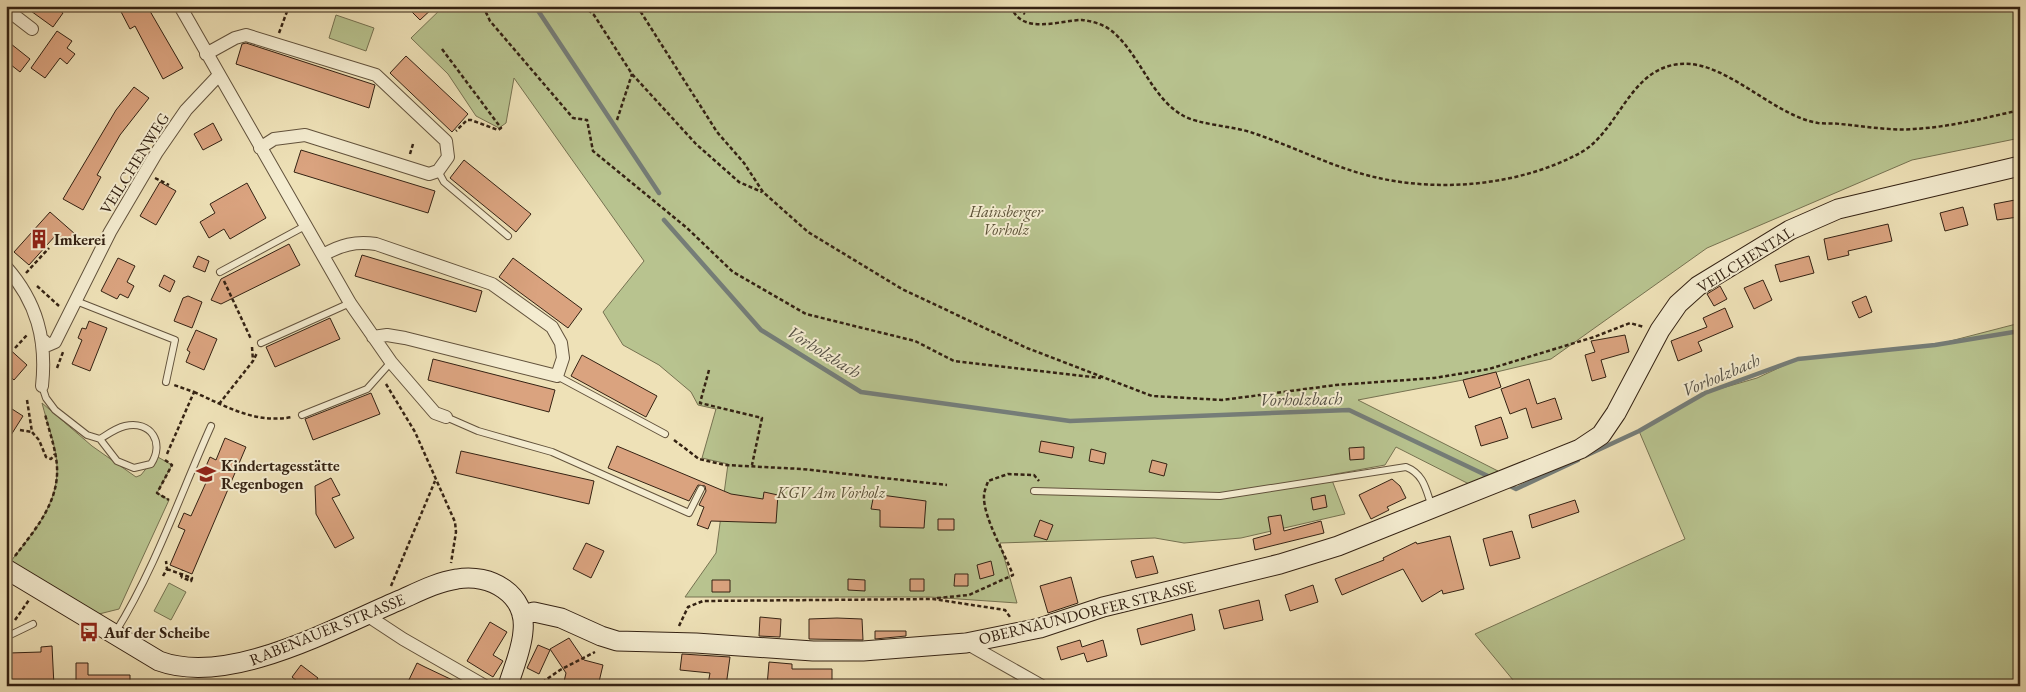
<svg xmlns="http://www.w3.org/2000/svg" width="2026" height="692" font-family="'EB Garamond',serif">
	<style>
		.green { fill: #b8c38f; stroke: #767251 }
		.lines { fill: none; stroke-linecap: round; stroke-linejoin: round }
		.stream { stroke: #757d78; stroke-width: 4.5 }
		.building { fill: #daa37f; stroke: #342213 }
		.lane-casing { stroke: #62523c; stroke-width: 8 }
		.street-casing { stroke: #62523c; stroke-width: 14 }
		.secondary-casing { stroke: #342213; stroke-width: 21 }
		.path { stroke: #342213; stroke-width: 2.5; stroke-dasharray: 4 2.5; stroke-linecap: butt }
		.lane { stroke: #f4ecd0; stroke-width: 6 }
		.street { stroke: #f4ecd0; stroke-width: 12 }
		.secondary { stroke: #f4ecd0; stroke-width: 19 }
		.path-bridge { stroke: #342213; stroke-width: 2.5; stroke-dasharray: 4 2.5; stroke-linecap: butt }
		.labels { text-anchor: middle; stroke-width: 4; stroke-linejoin: round; paint-order: stroke }
		.street-label { font-size: 16px; fill: #342213; stroke: #f4ecd0 }
		.park-label { font-size: 16px; font-style: italic; fill: #5c5238; stroke: #f4ecd0 }
		.poi-label { font-size: 16px; font-weight: bold; fill: #342213; stroke: #f4ecd0; text-anchor: start }
		.water-label { font-size: 18px; font-style: italic; fill: #555045; stroke: #f4ecd0 }
	</style>
	<rect width="100%" height="100%" fill="#eee1b7"/>
	<filter id="stains"><feTurbulence type="fractalNoise" baseFrequency=".004" numOctaves="4"/><feColorMatrix values="0 0 0 0 .2 0 0 0 0 .09 0 0 0 0 .02 0 0 0 .5 -.17"/></filter>
	<radialGradient id="worn" r=".72"><stop offset=".6" stop-color="#630" stop-opacity="0"/><stop offset="1" stop-color="#630" stop-opacity=".3"/></radialGradient>
	<path class="green" d="M444,6H2020V138L1912,160L1707,248L1551,359L1463,380L1358,400L1498,471L1469,484L1396,447L1385,465L1330,475L1345,514L1241,538L1184,543L1155,538L1000,543L1017,603L930,597H685L716,553L728,464L702,458L716,409L698,405L691,392L659,365L623,345L603,312L644,261L514,78L506,123L499,128L476,116L448,74L411,38Z
		M336,15L374,28L366,51L329,38Z
		M2020,323V686H1518L1475,634L1685,539L1639,431L1705,393L1757,378L1798,359L1935,345Z
		M42,403L92,446L136,477L141,475L156,456L172,465L157,493L169,500L119,609L99,614L11,561C32,534 59,504 57,466C56,445 47,423 42,403Z
		M169,583L186,592L171,620L154,611Z"/>
	<g class="lines">
		<path class="stream" d="M535,6L659,193
			M664,220L761,330L861,392L1070,421L1349,410L1492,478
			M1585,456L1639,431L1705,393L1798,359L1935,345L2020,331
			M1508,485L1516,489L1578,460"/>
	</g>
	<path class="building" d="M24,6H53L63,13L53,27Z
		M118,6H147L183,68L163,79L135,26L130,29Z
		M406,6H435L420,20Z
		M57,31L72,41L67,48L75,54L67,64L60,58L45,78L31,68Z
		M6,40L30,59L20,72L6,61Z
		M246,43L375,85L369,108L236,64L242,44Z
		M406,56L468,114L452,132L390,73Z
		M134,87L149,98L120,135L97,175L101,177L83,210L63,199L116,110Z
		M213,123L222,140L203,150L194,134Z
		M301,150L435,191L428,213L294,172Z
		M464,160L531,214L516,232L450,178Z
		M160,182L176,191L156,225L140,216Z
		M247,183L266,218L230,239L224,229L209,238L200,222L215,213L210,204Z
		M2015,200L2018,217L1997,220L1994,204Z
		M1963,207L1968,225L1945,231L1940,213Z
		M50,212L75,234L66,244L56,235L29,265L14,252Z
		M1888,224L1892,241L1848,251L1849,255L1828,260L1824,239Z
		M289,244L300,265L221,304L211,300L221,279Z
		M362,255L482,291L476,312L355,276Z
		M198,256L209,261L205,272L193,267Z
		M1809,256L1814,273L1780,282L1775,265Z
		M118,258L135,266L127,282L134,286L128,298L120,294L117,299L101,291Z
		M513,258L582,309L568,328L499,277Z
		M164,275L175,281L170,292L159,286Z
		M1763,280L1772,300L1754,309L1744,288Z
		M1720,286L1727,299L1714,306L1707,294Z
		M188,296L202,302L192,328L174,321L183,298Z
		M1866,296L1872,312L1859,318L1852,302Z
		M1725,308L1733,327L1698,342L1702,351L1678,361L1671,341L1707,327L1703,318Z
		M330,318L340,339L275,367L266,347Z
		M89,321L107,328L90,371L72,364L82,340L78,338L82,328L86,329Z
		M196,330L217,339L204,370L186,362L190,352L187,350Z
		M1625,335L1629,352L1601,360L1606,377L1592,381L1585,355L1595,352L1591,341Z
		M6,346L27,365L14,380L6,373Z
		M582,355L657,396L646,417L571,376Z
		M433,359L555,390L549,412L428,380Z
		M1496,372L1501,387L1469,398L1463,380Z
		M1529,379L1537,404L1555,398L1562,419L1532,428L1526,408L1510,414L1501,389Z
		M371,393L380,414L313,440L305,419Z
		M12,409L23,416L6,443V419Z
		M1501,417L1508,438L1481,446L1475,426Z
		M225,438L246,447L192,574L170,565L185,530L178,527L184,513L191,516L209,476L203,473L210,457L216,460Z
		M1041,441L1074,447L1072,458L1039,452Z
		M617,446L731,494L763,499L764,492L778,495L776,523L711,521L708,529L697,525L704,507L699,505L706,491L705,486L698,485L689,501L608,468Z
		M1364,447V459L1350,460L1349,448Z
		M1091,449L1106,453L1104,464L1089,461Z
		M461,451L594,481L589,504L456,473Z
		M1152,460L1167,464L1164,476L1149,472Z
		M331,478L340,495L332,498L354,538L335,548L316,514L315,486Z
		M1392,479L1400,486L1406,498L1387,507L1389,510L1371,519L1359,495Z
		M874,494L926,501L924,528L880,527V510L871,509Z
		M1325,495L1327,507L1313,510L1311,498Z
		M1575,500L1579,512L1532,528L1529,515Z
		M1281,515L1284,531L1321,521L1324,533L1255,550L1253,539L1271,534L1268,517Z
		M938,519H954V530H938Z
		M1040,520L1053,525L1047,540L1034,536Z
		M1512,531L1520,558L1490,566L1483,539Z
		M1450,536L1464,589L1443,594L1442,590L1422,602L1403,569L1342,595L1335,579L1384,560L1383,558L1416,542L1417,544Z
		M586,543L604,551L591,578L573,569Z
		M1153,556L1158,573L1136,578L1131,561Z
		M991,561L994,575L980,579L977,565Z
		M955,574H968V586H954Z
		M1071,577L1078,603L1048,613L1040,586Z
		M848,579L865,580V591L848,590Z
		M910,579H924V591H910Z
		M712,580H730V592H712Z
		M1313,585L1318,602L1290,611L1285,595Z
		M1259,600L1263,620L1224,629L1219,610Z
		M1192,614L1195,630L1141,645L1137,629Z
		M760,617L781,619L780,637L759,636Z
		M837,618L862,619L863,640L809,639V619Z
		M490,622L507,632L493,655L503,661L493,677L467,661Z
		M875,631H906V636L875,639Z
		M569,638L584,660L603,665L598,686H563L566,673L550,649Z
		M1080,640L1082,647L1103,640L1107,656L1087,662L1084,653L1061,660L1057,647Z
		M538,645L550,650L539,674L527,668Z
		M52,646L54,686H10L9,653L41,652V647Z
		M682,654L730,657L726,686L708,684L710,673L680,670Z
		M769,662L792,664V669H832V686H767Z
		M76,663H88V675H130V686H76Z
		M417,663L425,667L465,686H406Z
		M301,665L318,678L313,686H303L292,677Z"/>
	<g class="lines">
		<defs>
			<path id="lane" d="M438,171L444,182L508,236
				M220,272L305,226
				M76,301L175,340L166,382
				M261,343L350,303
				M557,376L665,434
				M42,386L46,398L55,410L87,435L100,439L117,461L134,468L151,464C165,443 151,420 125,426C116,428 108,434 100,439
				M302,415L367,389L391,362
				M446,417L478,431L552,452L689,513L701,489
				M1034,491L1220,496L1406,467C1424,474 1426,490 1432,507
				M115,633C155,569 180,495 211,426
				M6,637L33,624"/>
			<path id="street" d="M180,6L350,303L391,362L435,413L446,417
				M6,9L32,29
				M206,54L235,38L246,35L376,75L446,141L448,157L438,171L429,174L305,135L274,139L260,148
				M323,255C341,245 355,241 376,244L492,284L552,327L561,343L563,358L557,376L405,338L387,335L373,337
				M6,267C37,302 47,340 42,386
				M43,340L48,345L55,342L110,232L157,152L186,110L218,76
				M365,614L403,639L485,686
				M966,643L1042,686"/>
			<path id="secondary" d="M6,569L159,661C229,687 334,628 400,600C418,592 437,582 457,579C490,573 527,594 523,631C522,649 513,669 508,686
				M522,615L534,612L561,618L601,636L617,641L696,643L813,651H863L966,643L1040,628L1103,607L1280,564L1338,546L1580,449L1601,435L1616,413L1660,330L1678,304L1698,286L1790,230L1838,209L2020,166"/>
		</defs>
		<use href="#lane" class="lane-casing"/>
		<use href="#street" class="street-casing"/>
		<use href="#secondary" class="secondary-casing"/>
		<path class="path" d="M483,6L490,21L573,118L587,120L593,151L687,228L733,272L806,314L915,341L954,361L1101,378
			M583,6L594,15L632,74L696,144L739,182L762,192
			M637,6L717,132L744,163L763,192L808,232L902,289L1027,348L1152,396L1222,400L1336,385L1434,378L1489,369L1594,337L1630,323L1644,327
			M1011,6C1021,36 1060,20 1082,20C1093,21 1105,25 1113,32C1140,55 1151,97 1182,115C1198,125 1234,126 1253,133C1292,146 1330,166 1370,176C1437,193 1519,186 1580,153C1617,133 1628,74 1673,65C1721,54 1770,115 1818,123C1825,124 1833,123 1840,124C1865,126 1889,131 1914,129C1950,127 1985,118 2020,110
			M1012,7L1025,14
			M279,33L289,6
			M442,49L501,128L498,130L471,120H467L456,131
			M617,120L632,74
			M410,154L413,144
			M155,178L169,185
			M26,273L49,248
			M224,281L251,339
			M37,286L59,306
			M252,347L253,361
			M15,348L27,335
			M57,368L63,352
			M709,370L700,403L762,418L752,465
			M386,384L415,432L455,522L456,532L451,563
			M194,392C227,407 256,424 292,417
			M27,400L32,432L39,440L46,457L51,459L55,454
			M219,404L253,361L257,353
			M20,430L32,432
			M674,440L699,459L725,465L802,469L947,485
			M167,454L194,392L174,385
			M165,460L172,465L157,493L169,500
			M15,556C35,530 59,502 57,467C56,449 49,431 45,414
			M167,569L192,578L191,581L181,577
			M163,576L167,569L166,561
			M391,586L435,481
			M937,598L969,595L1013,575C1005,554 983,517 984,496C984,491 987,485 988,481L1008,474L1034,475L1039,481
			M15,620L29,600
			M679,626L688,607L703,601L933,599L1005,610L1010,617
			M537,686L560,670L595,652"/>
		<use href="#lane" class="lane"/>
		<use href="#street" class="street"/>
		<use href="#secondary" class="secondary"/>
		<path class="path-bridge" d="M181,577L183,570"/>
	</g>
	<defs>
		<symbol id="building-bare" viewBox="-9 -9 18 18"><path d="M-4-6H4V6H1V3H-1V6H-4ZM-2.5-4.3h1.7v1.8h-1.7ZM.8-4.3h1.7v1.8H.8ZM-2.5-1h1.7V.8h-1.7ZM.8-1h1.7V.8H.8Z" fill="#8f2418" stroke="#f4ecd0" stroke-width="2.5" paint-order="stroke"/></symbol>
		<symbol id="school-bare" viewBox="-9 -9 18 18"><path d="M0-5L7-2L0 1L-7-2ZM-4 1L0 2.5L4 1V4Q0 6-4 4Z" fill="#8f2418" stroke="#f4ecd0" stroke-width="2.5" paint-order="stroke"/></symbol>
		<symbol id="bus-bare" viewBox="-9 -9 18 18"><path d="M-5-6H5V4H4V6H2V4H-2V6H-4V4H-5ZM-3.5-4V0h7V-4ZM-3.5 1.2v1.5H-2V1.2ZM2 1.2v1.5H3.5V1.2Z" fill="#8f2418" stroke="#f4ecd0" stroke-width="2.5" paint-order="stroke"/></symbol>
	</defs>
	<g fill-rule="evenodd">
		<use href="#building-bare" x="25" y="225" width="28" height="28"/>
		<use href="#school-bare" x="192" y="460" width="28" height="28"/>
		<use href="#bus-bare" x="75" y="618" width="28" height="28"/>
	</g>
	<g class="labels">
		<g class="street-label">
			<text transform="translate(134 163) rotate(-58)" y="6">VEILCHENWEG</text>
			<text transform="translate(1745 259) rotate(-32)" y="6">VEILCHENTAL</text>
			<text transform="translate(1087 612) rotate(-14)" y="6">OBERNAUNDORFER STRASSE</text>
			<text transform="translate(327 629) rotate(-22)" y="6">RABENAUER STRASSE</text>
		</g>
		<g class="park-label">
			<text x="1006" y="217">Hainsberger<tspan x="1006" dy="18">Vorholz</tspan></text>
			<text x="831" y="498">KGV Am Vorholz</text>
		</g>
		<g class="poi-label">
			<text x="54" y="245">Imkerei</text>
			<text x="221" y="471">Kindertagesstätte<tspan x="221" dy="18">Regenbogen</tspan></text>
			<text x="104" y="638">Auf der Scheibe</text>
		</g>
		<g class="water-label">
			<text transform="translate(824 352) rotate(32)" y="6">Vorholzbach</text>
			<text transform="translate(1721 375) rotate(-23)" y="6">Vorholzbach</text>
			<text transform="translate(1301 399) rotate(-1)" y="6">Vorholzbach</text>
		</g>
	</g>
	<rect width="2026" height="692" fill="none" stroke="#eee1b7" stroke-width="25"/>
	<rect x="8" y="8" width="2011" height="677" fill="none" stroke="#342213" stroke-width="2.5"/>
	<rect x="12" y="12" width="2001" height="667" fill="none" stroke="#342213"/>
	<rect width="100%" height="100%" filter="url(#stains)"/>
	<rect width="100%" height="100%" fill="url(#worn)"/>
</svg>
